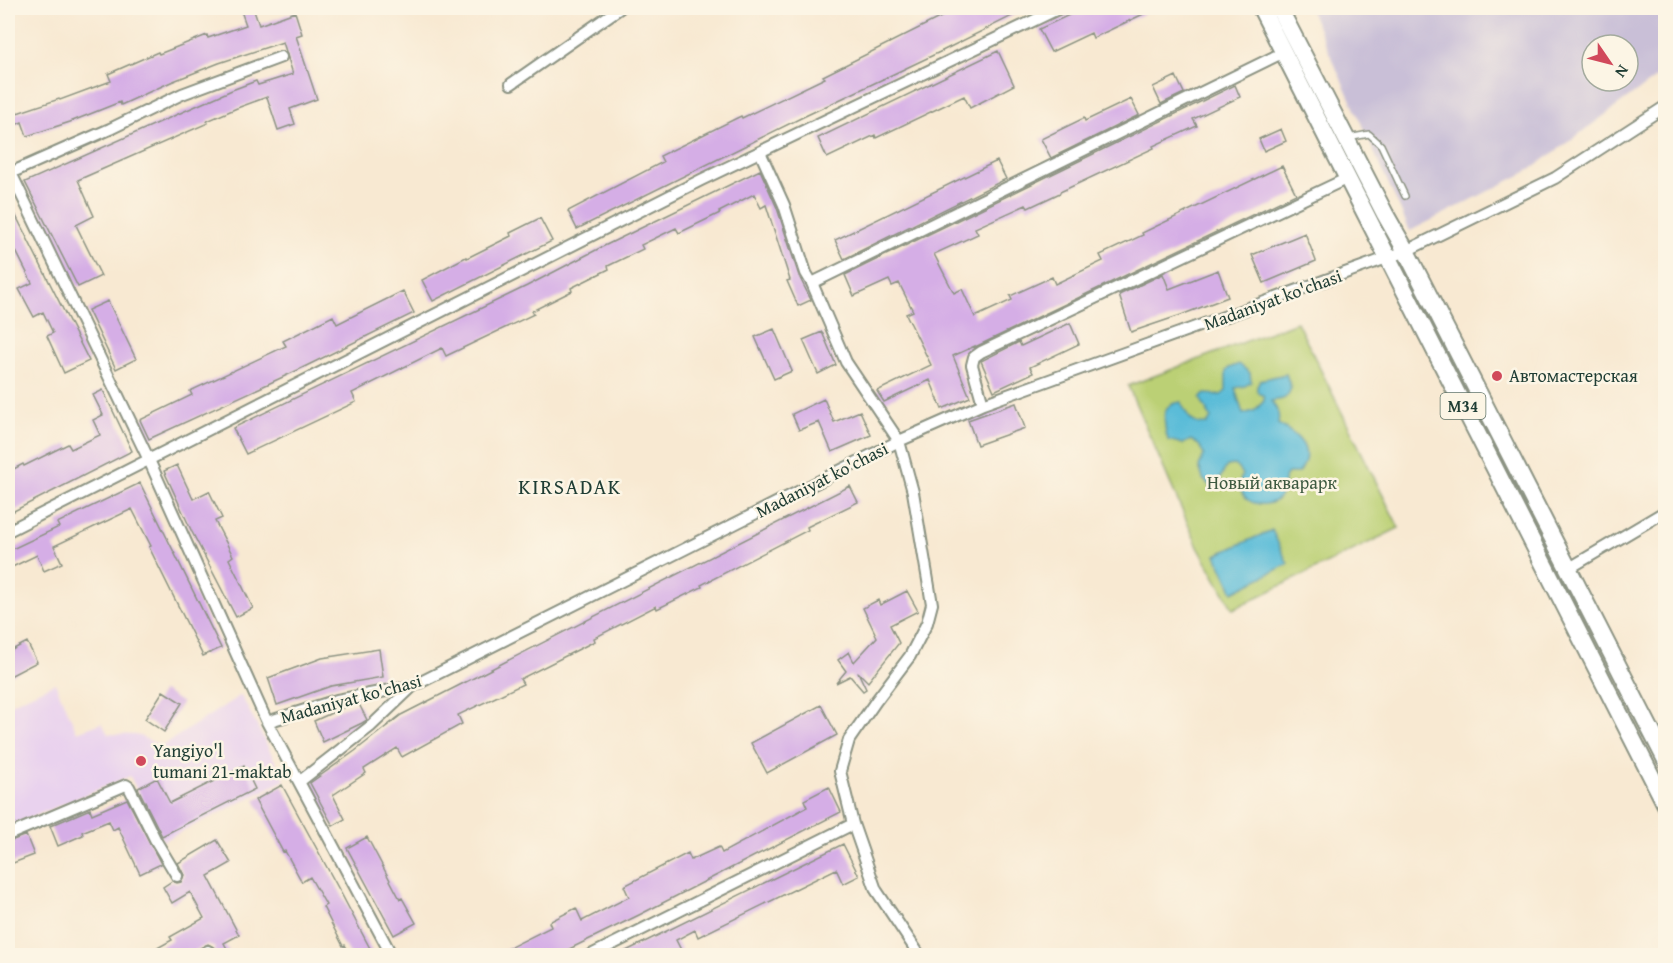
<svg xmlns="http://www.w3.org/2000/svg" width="1673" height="963" font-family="'Gentium Book Plus',serif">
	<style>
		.built { fill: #e9d2ee }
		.industrial { fill: #c9bfd7; fill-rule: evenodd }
		.green { fill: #bbd074; stroke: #6d8654; stroke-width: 1.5 }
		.water { fill: #5abcd8; stroke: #3c7c86; stroke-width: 1.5 }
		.building { fill: #d5aee6 }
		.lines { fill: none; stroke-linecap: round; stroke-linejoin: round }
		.service-casing { stroke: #8c9383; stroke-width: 8 }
		.minor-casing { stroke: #8c9383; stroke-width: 14 }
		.primary-casing { stroke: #8c9383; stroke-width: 20 }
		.service { stroke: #fff; stroke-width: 5 }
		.minor { stroke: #fff; stroke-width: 10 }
		.primary { stroke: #fff; stroke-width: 16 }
		.poi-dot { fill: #d1495b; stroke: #fcf5e5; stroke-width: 2 }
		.labels { text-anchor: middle; stroke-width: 5; stroke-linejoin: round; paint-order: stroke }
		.shield { fill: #fcf5e5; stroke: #617469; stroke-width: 1.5 }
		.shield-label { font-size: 16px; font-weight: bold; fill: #1f3d34 }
		.street-label { font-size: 18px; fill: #1f3d34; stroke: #fcf5e5 }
		.poi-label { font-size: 18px; fill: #1f3d34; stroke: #fcf5e5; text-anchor: start }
		.park-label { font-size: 18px; fill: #3e5a41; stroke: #fcf5e5 }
		.quarter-label { font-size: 21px; letter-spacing: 1.5px; fill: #1f3d34; stroke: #fcf5e5 }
	</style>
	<rect width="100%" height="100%" fill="#fcf5e5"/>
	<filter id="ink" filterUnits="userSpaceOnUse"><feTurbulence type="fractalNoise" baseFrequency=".0167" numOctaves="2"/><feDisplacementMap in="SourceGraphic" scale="12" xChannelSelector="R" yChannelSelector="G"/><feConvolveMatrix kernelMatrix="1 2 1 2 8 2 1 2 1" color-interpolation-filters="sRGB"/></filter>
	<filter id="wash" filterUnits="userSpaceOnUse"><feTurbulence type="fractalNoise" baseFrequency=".008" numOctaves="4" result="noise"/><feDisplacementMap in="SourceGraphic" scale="24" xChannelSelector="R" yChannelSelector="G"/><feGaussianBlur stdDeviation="1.35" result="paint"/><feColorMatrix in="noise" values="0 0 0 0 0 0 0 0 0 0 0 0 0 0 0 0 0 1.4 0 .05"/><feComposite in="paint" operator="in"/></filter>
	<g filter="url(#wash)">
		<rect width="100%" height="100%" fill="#f8e9d2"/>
		<path class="built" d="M55,683L77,732L102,723L108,734L137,735L162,746L241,695L285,780L163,841L130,776L8,827V705Z"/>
		<path class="industrial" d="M1309,8H1665V71L1530,170L1410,231ZM1592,45H1628V81H1592Z"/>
		<path class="green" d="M1297,322L1399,528L1233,609L1198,547L1128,386Z"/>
		<path class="water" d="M1239,364L1250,373L1251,382L1245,386L1235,388L1243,414L1254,411L1264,401L1263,395L1259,394C1255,389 1257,386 1260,380L1286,374L1291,388C1286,401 1283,399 1271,401C1277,408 1280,414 1278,424C1298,435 1316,449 1299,473H1288C1280,482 1286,487 1281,495C1274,506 1257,507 1247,499C1244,496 1241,491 1239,487L1242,474L1235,465L1227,466L1217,484L1211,487L1203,479L1199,466L1204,455L1199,445L1191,440L1183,444L1168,440C1165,431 1161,411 1170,405C1173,403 1177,403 1181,402C1187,415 1191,426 1207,424L1211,418L1200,398L1205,394L1221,395L1226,391V371L1229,368Z
			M1272,530L1288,564L1233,592L1216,555Z"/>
		<g id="blocks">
			<path class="building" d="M240,8H253L259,25L295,12L302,34L296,36L317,99L290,109L295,124L278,130L267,97L237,108L207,121L208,123L78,180L94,216L76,225L101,276L78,287L25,182L232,90L256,81L258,85L293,74L283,42L219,63L171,82L121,105L120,102L70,122L27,136L22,122L8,128V116L59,99L60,100L111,81L108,74L158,52L159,54L207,35L208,38L246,25Z
				M959,8H1028L942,51L803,117L577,229L568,211L663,162L660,156L741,116L742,118L825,78L823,76Z
				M1084,8H1156L1093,38L1091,33L1051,52L1039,29Z
				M998,51L1014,85L970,108L964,96L876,138L875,135L827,158L818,138Z
				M1176,76L1184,93L1161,104L1153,87Z
				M1235,85L1240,97L1193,119L1197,126L1153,146L1154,148L1060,192V193L1028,208L1026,205L975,228L978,234L934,254L954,293L962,289L975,317L1012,300L1010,296L1052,277L1055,284L1103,261L1100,255L1143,235L1142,233L1282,166L1296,194L975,347V346L953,356L970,397L942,409L930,380L884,402L877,391L931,365L906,314L913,311L899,283L892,286L889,280L854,296L845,275Z
				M1131,99L1139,115L1051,158L1041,139L1084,118L1085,121Z
				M1281,129L1286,141L1264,151L1259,139Z
				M997,161L1006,179L844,259L835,240Z
				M760,170L777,208L799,276L811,300L798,306L787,281L790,280L766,205L761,208L754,194L719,212L720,213L679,233L676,228L641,245L643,249L608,266L609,269L571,288L572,291L532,311L534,314L446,356L442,348L352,393L356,402L246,454L233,428L527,286L600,248Z
				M8,200L89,361L64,373L47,336L53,333L43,312L34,317L19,289L32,283L11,241L8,243Z
				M540,218L552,241L433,301L422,280L466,257L467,258L511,236L510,233Z
				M1305,233L1316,261L1264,283L1252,255Z
				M1218,270L1228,297L1181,315L1131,332L1119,295L1163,274L1169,289Z
				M403,291L414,313L298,370L149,439L140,420L192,395L190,391L286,346L283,341L333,316L337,324Z
				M108,301L136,359L116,369L88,310Z
				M1070,323L1079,344L1030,367L1033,373L994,391L981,361L1019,342L1021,346Z
				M774,329L792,371L774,379L755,337Z
				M822,332L836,365L818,374L803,340Z
				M103,390L132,451L8,514V472L23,464L24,466L68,444L71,449L100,435L93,420L103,415L93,395Z
				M824,399L834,422L860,411L871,435L832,452L819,422L799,430L792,414Z
				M1016,403L1025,428L977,445L968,420Z
				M177,465L193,499L209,491L222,518L215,521L233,556L229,559L253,608L236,617L192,532L164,471Z
				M140,483L221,648L203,656L149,547L151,546L132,509L54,546L62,563L44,571L37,555L8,569V551L59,527L57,523Z
				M850,486L858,502L807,527L808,530L701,585L702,587L657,609L656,606L594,638L595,641L520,679L523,684L458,715L462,724L402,757L397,748L364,769L366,773L333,795L345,819L333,826L310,783L355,751L401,715Z
				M907,591L918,611L890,625L899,643L868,682L858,672L866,689L863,691L850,676L836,683L846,671L838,660L849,652L854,662L877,637L863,608L878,600L880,605Z
				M27,642L37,662L8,677V652Z
				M379,649L383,677L331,686L277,705L268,678L322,658Z
				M163,691L182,703L164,732L145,719Z
				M359,704L367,720L362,723L323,742L314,721L347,706Z
				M821,705L837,735L767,773L751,743Z
				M244,766L255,789L162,836L138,788L157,778L170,803Z
				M282,785L342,895L374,956H351L345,945L343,946L323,907L326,905L310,877L302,882L285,851L283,852L255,800Z
				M829,787L841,812L639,915L555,956H493L551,927L549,922L576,908L582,921L629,897L624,886L688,853L691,860L719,847L722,853L807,807L804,800Z
				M127,799L161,864L140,874L118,827L113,830L109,821L82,832L83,835L58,846L50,826L90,809L92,814Z
				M26,835L34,855L8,865V842Z
				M367,837L400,899L402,898L416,923L394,935L347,848Z
				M217,840L231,863L208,876L239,935L224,943L231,956H214L215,951V948L208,944L196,950L193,956H143L172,940L170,937L204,918L190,892L172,903L163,887L172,881L177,883L181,882L184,875L178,863Z
				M843,844L859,876L843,884L836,869L698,937L695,930L676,940L682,952L675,956H616Z"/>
		</g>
	</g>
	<g filter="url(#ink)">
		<use href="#blocks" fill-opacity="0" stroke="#8c9383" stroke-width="1.5"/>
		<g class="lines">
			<defs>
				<path id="service" d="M1348,138L1369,134L1381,145L1405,196"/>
				<path id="minor" d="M511,84L620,8
					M760,152L784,205L806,273L812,283
					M11,173L149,460L267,722L392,956
					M8,174L110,129L182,94L281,57
					M983,404L972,365L974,357L981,352L1348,178
					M8,531L701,180L1060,8
					M1568,569L1666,511
					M267,722L337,700L413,686L899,441L983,404L1406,251L1555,178L1666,106
					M299,782L371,726L413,686
					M8,835L126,785L129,787L156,841L177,876
					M200,956L208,951
					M589,956L853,824
					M920,956L876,890L853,824L840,771L849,740L876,701L910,656L927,623L932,604L913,492L899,441L846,362L812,283L1284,52"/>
				<path id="primary" d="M1261,8L1666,805
					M1279,8L1385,214L1406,251L1666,760"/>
			</defs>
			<use href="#service" class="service-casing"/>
			<use href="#minor" class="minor-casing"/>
			<use href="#primary" class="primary-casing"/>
			<use href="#service" class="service"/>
			<use href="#minor" class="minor"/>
			<use href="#primary" class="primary"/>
		</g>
	</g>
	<g class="poi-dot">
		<circle cx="1497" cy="376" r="6"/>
		<circle cx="141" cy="761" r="6"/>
	</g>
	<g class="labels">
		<rect class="shield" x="1440.5" y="393" width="45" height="26" rx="4.5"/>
		<g class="shield-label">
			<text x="1463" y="412">M34</text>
		</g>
		<g class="street-label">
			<text transform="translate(1273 300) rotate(-20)" y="6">Madaniyat ko'chasi</text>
			<text transform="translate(822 480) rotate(-27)" y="6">Madaniyat ko'chasi</text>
			<text transform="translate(351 699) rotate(-15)" y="6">Madaniyat ko'chasi</text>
		</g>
		<g class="poi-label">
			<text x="1509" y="382">Автомастерская</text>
			<text x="153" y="757">Yangiyo'l<tspan x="153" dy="21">tumani 21-maktab</tspan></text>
		</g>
		<g class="park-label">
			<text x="1272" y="489">Новый акварарк</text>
		</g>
		<g class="quarter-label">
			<text x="570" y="494">KIRSADAK</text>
		</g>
	</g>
	<rect width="1673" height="963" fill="none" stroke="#fcf5e5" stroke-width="30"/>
	<g transform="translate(1610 63) rotate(125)"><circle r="28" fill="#fcf5e5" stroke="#a4ab9e" stroke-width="1.5"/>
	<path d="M0-4.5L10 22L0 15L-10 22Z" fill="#d1495b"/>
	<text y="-9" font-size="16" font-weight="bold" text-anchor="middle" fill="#1f3d34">N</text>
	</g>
</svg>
